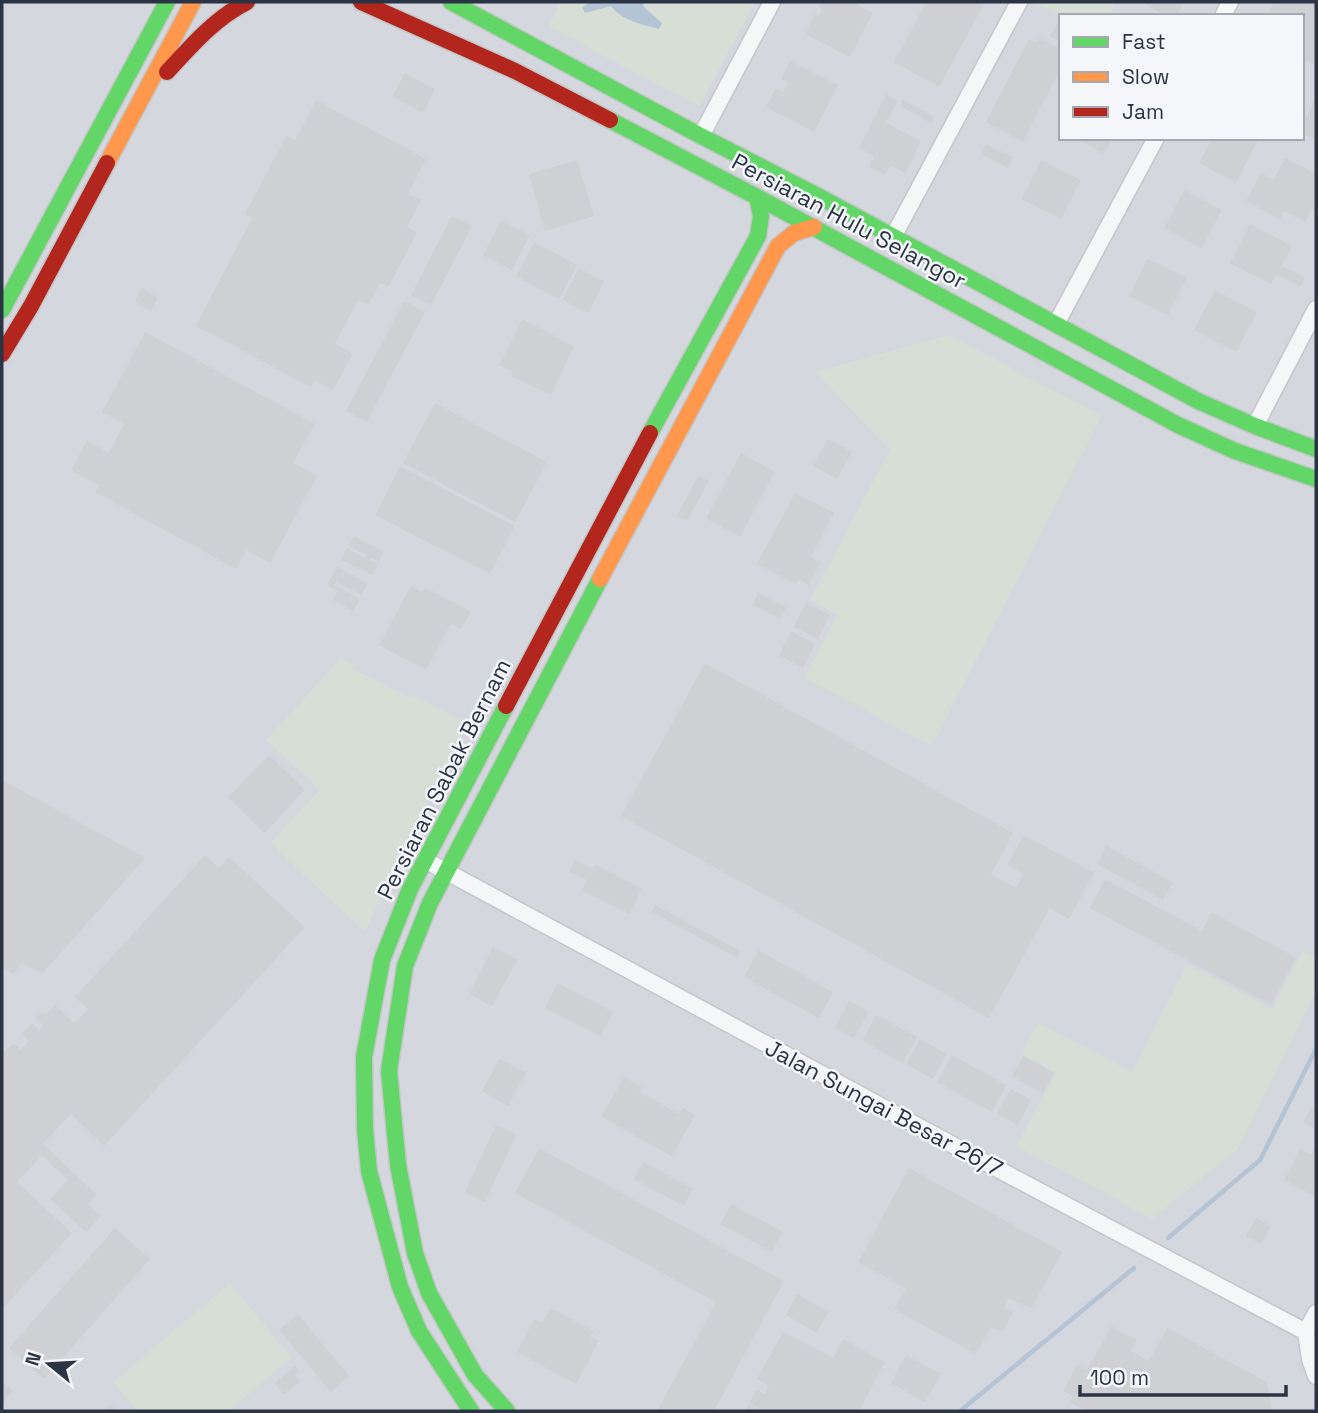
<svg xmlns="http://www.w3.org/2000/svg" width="1318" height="1413" font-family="'Space Grotesk',sans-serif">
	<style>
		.built { fill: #d4d7dd; fill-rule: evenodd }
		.green { fill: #d6ded6 }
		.water { fill: #b4c4d5 }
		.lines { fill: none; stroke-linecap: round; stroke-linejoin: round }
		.stream { stroke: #b4c4d5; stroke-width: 4.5 }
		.building { fill: #ced0d3 }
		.street-casing { stroke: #c4c6c8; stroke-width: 19 }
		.fast-casing { stroke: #c4c6c8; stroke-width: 19 }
		.slow-casing { stroke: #c4c6c8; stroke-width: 19 }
		.jam-casing { stroke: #c4c6c8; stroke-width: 19 }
		.street { stroke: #f5f6f7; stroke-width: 16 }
		.fast { stroke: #63d668; stroke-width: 16 }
		.slow { stroke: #ff974d; stroke-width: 16 }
		.jam { stroke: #b3261e; stroke-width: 16 }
		.labels { text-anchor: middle; stroke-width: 5; stroke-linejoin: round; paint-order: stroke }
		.street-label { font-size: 23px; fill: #2b3445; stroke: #f4f6f9 }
	</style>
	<rect width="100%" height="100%" fill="#e6e8ea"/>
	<path class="built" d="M2,2H1316V1411H2ZM1061,16H1302V138H1061Z"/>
	<path class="green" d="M561,2H755L700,106L548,27Z
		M1033,2H1117L1109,16H1061Z
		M948,335L1102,415L932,746L804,678L837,615L810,600L890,450L815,372Z
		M341,658L354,665L353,669L410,698L412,695L468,724L397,861L365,932L270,843L320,790L266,740Z
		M1303,950L1316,957V992L1238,1149L1152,1219L1016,1146L1056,1073L1021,1053L1039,1023L1132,1072L1187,964L1272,1009Z
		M230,1283L292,1358L228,1411H137L113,1382Z"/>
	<path class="water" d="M591,2H645L643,6L662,23L659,29C642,24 622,21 611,6L585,13L582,7Z"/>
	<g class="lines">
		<path class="stream" d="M1168,1238L1260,1160L1316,1049
			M960,1411L1134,1268"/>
	</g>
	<path class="building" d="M821,2H852L873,13L850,57L805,34L815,14L819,16L822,9L818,7Z
		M926,2H985L939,87L894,62Z
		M1141,2H1184L1177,16H1166Z
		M1274,2H1316V65L1302,58V16H1267Z
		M1059,21L1061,23V42L1050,36Z
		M1039,38L1061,49V68L1023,142L986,122L1029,39L1037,43Z
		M790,61L838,85L814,132L766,107L776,88L783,92L788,83L781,79Z
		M405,73L435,89L423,113L392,97Z
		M886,94L898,101L886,123L921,141L906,173L890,165L885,175L869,167L874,156L859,148Z
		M1316,97V140L1302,133V126Z
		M316,100L426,159L408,194L421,200L407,227L417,233L388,287L380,283L368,305L358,300L335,344L353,354L333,390L315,380L311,387L196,326L252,218L245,214L286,136L295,140Z
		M903,100L935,117L931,123L900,106Z
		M1075,138H1113L1104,154Z
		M1212,138H1259L1236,183L1199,163Z
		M986,144L1013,157L1008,168L981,154Z
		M1285,158L1316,174V211L1312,209L1305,222L1284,211L1280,219L1246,201L1261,173L1274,180Z
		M577,160L594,216L545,231L529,174Z
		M1041,160L1081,180L1061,219L1022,199Z
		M1184,190L1222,210L1202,248L1164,228Z
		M452,216L472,226L431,305L411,295Z
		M501,221L530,235L512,270L483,255Z
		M1250,224L1292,246L1282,266L1305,278L1300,287L1276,274L1271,284L1230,263Z
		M534,242L577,265L559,299L516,276Z
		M1147,259L1187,278L1168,315L1129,296Z
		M579,268L604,281L588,313L563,300Z
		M142,288L158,298L151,311L135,301Z
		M1215,290L1257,312L1236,352L1194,330Z
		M404,301L425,312L367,422L346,411Z
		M522,319L574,346L551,395L513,377L512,371L499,365Z
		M145,332L315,424L293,463L317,476L270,563L246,550L236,569L95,492L99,485L71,470L87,441L109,453L124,424L102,412Z
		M435,403L547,462L515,522L403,463Z
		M828,439L852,452L837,479L813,465Z
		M741,453L775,472L740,537L706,518Z
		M400,466L515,526L490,574L375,515Z
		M698,476L709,481L687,521L677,516Z
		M795,493L834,513L811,557L821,562L809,585L798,579L796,584L757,564Z
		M354,536L384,551L379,562L370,558V560L378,564L372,575L341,560L347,548L365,558L367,555L349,546Z
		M337,567L368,583L361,595L336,582L334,585L360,599L353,611L333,600L338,591L327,585Z
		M411,586L422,592L425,587L471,611L461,629L451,624L426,670L379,645Z
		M758,593L786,607L780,619L752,605Z
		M806,603L830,615L818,639L794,627Z
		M791,631L815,644L803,668L779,655Z
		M705,663L1013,833L991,874L1016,888L1023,874L1007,865L1024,835L1094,873L1069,919L1050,908L989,1018L621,816Z
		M269,755L305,790L264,833L228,797Z
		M2,780L145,858L42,974L21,963L14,974L2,968Z
		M1106,846L1173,882L1163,900L1097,864Z
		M205,855L219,868L229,857L305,927L104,1146L71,1114L43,1144L97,1195L88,1204L101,1216L86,1232L50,1199L68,1180L42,1155L17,1182L72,1233L2,1309V1054L13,1043L21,1050L29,1041L22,1034L32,1023L39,1030L43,1025L36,1018L40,1013L47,1014L55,1005L74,1023L88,1009L75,997Z
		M575,860L593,870L595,864L642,888L630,914L582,890L587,880L569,871Z
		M1105,879L1202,931L1212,912L1296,958L1271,1005L1090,908Z
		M655,905L740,951L737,958L652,912Z
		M493,947L517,960L492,1006L469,994Z
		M758,950L833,992L819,1018L744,977Z
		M557,983L613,1012L601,1036L545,1008Z
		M849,1001L869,1012L854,1038L835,1028Z
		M876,1015L917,1037L903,1063L863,1041Z
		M920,1039L947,1054L933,1079L906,1064Z
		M952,1055L1006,1085L992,1112L937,1082Z
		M1023,1056L1054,1073L1043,1093L1012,1076Z
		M499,1059L526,1073L508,1106L482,1091Z
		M624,1077L642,1087L639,1092L679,1114L683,1108L695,1115L672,1156L601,1117Z
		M1011,1089L1031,1100L1018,1125L997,1113Z
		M1311,1107L1316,1109V1129L1303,1122Z
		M496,1125L516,1135L485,1202L465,1192Z
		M539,1148L784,1281L714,1411H657L716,1302L515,1193Z
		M1314,1149L1316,1150V1197L1284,1180L1300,1150L1311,1155Z
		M643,1162L693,1189L684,1206L634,1179Z
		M909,1168L1062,1252L1031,1309L1009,1298L1004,1308L1013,1313L1002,1332L991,1327L976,1354L894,1309L906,1288L858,1262Z
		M731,1204L783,1232L772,1252L720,1224Z
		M1256,1218L1271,1226L1261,1244L1246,1236Z
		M115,1228L150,1259L44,1379L9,1348Z
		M797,1294L828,1312L817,1333L786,1315Z
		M550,1308L594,1331L590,1337L599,1341L576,1384L517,1352L534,1319L542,1323Z
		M298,1314L349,1376L331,1392L279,1330Z
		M1111,1326L1137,1340L1131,1351L1149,1361L1167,1328L1267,1382L1272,1409L1271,1411H1087L1070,1402L1073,1396L1063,1391L1077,1365L1087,1370Z
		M783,1332L833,1358L843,1339L885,1362L859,1411H745L749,1404L757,1409L758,1408L749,1403L757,1390L764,1394L769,1386L757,1379Z
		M906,1355L941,1374L925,1402L891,1383Z
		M295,1366L299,1372L295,1375L300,1381L284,1395L275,1383Z
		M2,1381L13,1391L2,1404Z
		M111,1404L117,1411H103Z"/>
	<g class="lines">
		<defs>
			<path id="street" d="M1223,16L1230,2
				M701,136L772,2
				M893,237L1019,2
				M1056,324L1156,138
				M1255,426L1316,309
				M425,860L990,1165L1306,1332L1310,1359L1316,1376
				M1306,1332L1316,1313"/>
			<path id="fast" d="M451,2L701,136L818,196L1198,401L1255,426L1316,449
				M610,120L757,197L1178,425L1235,451L1316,479
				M2,310L167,2
				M650,433L758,236L761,216L757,197
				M471,1411L419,1331L400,1287L369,1171L365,1130L364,1057L382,960L410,889L506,706
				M507,1411L475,1375L429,1293L415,1253L398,1165L389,1071L405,966L430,903L600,579"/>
			<path id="slow" d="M107,163L193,2
				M600,579L778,246L794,233L814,227"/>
			<path id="jam" d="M361,2L515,71L610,120
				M167,72C191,46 215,18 247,2
				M2,354L31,306L107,163
				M506,706L650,433"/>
		</defs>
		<use href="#street" class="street-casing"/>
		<use href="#fast" class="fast-casing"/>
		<use href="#slow" class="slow-casing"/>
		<use href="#jam" class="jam-casing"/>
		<use href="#street" class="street"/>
		<use href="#fast" class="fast"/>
		<use href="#slow" class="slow"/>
		<use href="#jam" class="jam"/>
	</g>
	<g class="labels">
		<g class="street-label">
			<text transform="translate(849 221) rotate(28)" y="8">Persiaran Hulu Selangor</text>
			<text transform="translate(444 779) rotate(-63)" y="8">Persiaran Sabak Bernam</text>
			<text transform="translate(884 1108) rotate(28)" y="8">Jalan Sungai Besar 26/7</text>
		</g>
	</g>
	<rect width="1318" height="1413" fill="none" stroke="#2b3445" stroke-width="7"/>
	<rect x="1059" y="14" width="245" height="126" fill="#f4f6f9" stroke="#a4a8b1" stroke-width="2"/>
	<rect x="1073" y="37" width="35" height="10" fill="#63d668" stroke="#a4a8b1" stroke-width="2"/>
	<text x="1122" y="49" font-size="21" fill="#2b3445">Fast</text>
	<rect x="1073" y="72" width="35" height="10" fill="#ff974d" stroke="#a4a8b1" stroke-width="2"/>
	<text x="1122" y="84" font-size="21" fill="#2b3445">Slow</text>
	<rect x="1073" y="107" width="35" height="10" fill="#b3261e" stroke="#a4a8b1" stroke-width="2"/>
	<text x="1122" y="119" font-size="21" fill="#2b3445">Jam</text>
	<g transform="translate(49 1364) rotate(288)" stroke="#f4f6f9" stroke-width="5" paint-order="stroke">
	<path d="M0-5L12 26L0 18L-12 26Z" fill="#2b3445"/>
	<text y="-10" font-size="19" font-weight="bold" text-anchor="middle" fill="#2b3445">N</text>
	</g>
	<path d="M1080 1385v10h206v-10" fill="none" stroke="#2b3445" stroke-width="3.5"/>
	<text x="1090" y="1385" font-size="21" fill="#2b3445" stroke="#f4f6f9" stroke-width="5" paint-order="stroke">100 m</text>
</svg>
